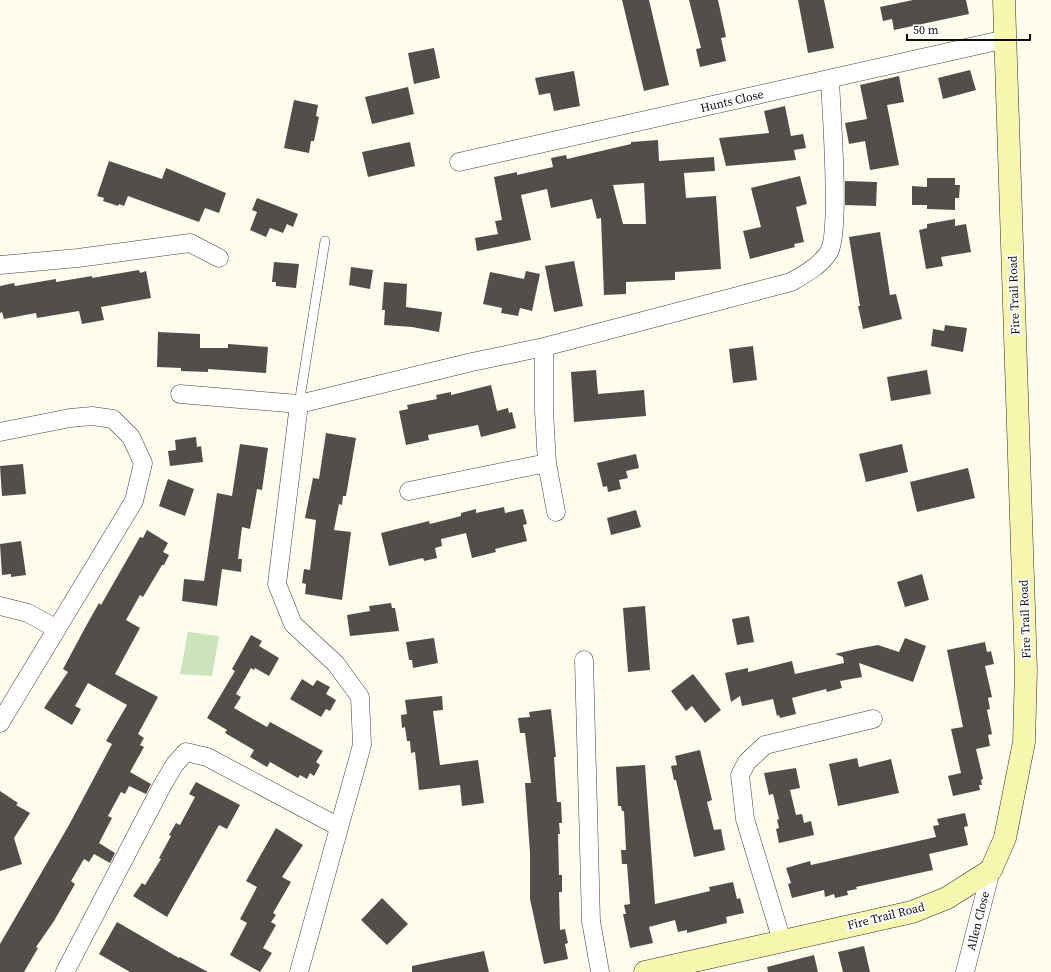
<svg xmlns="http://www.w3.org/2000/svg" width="1051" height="972" font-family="'Source Serif 4',serif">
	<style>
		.green { fill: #cbe4ba }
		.building { fill: #534e49; fill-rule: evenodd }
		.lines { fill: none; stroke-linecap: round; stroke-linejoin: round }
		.lane-casing { stroke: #3f3f3f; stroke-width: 10 }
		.street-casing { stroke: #3f3f3f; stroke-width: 19 }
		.secondary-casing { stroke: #2e2e2e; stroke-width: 23 }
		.lane { stroke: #fff; stroke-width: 9 }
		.street { stroke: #fff; stroke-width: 18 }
		.secondary { stroke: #f7f6ae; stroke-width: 22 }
		.labels { text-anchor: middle; stroke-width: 4; stroke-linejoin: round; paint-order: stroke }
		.street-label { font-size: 12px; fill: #0c0c0c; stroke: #fff }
	</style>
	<rect width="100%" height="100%" fill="#fdfced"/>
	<path class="green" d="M188,632L219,636L212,676L180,674Z"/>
	<path class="building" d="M622,0H649L669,85L644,91Z
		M689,0H718L726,37L721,38L726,61L700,67L696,49L701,48Z
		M798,0H824L834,48L808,53Z
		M913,0H966L969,14L894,30L892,19L883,21L880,7Z
		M434,48L440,78L414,84L408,53Z
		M970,70L976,90L943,99L938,78Z
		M574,71L580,106L554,111L550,93L539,95L535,78Z
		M899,76L904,102L887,105L899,165L870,170L865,141L849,144L845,123L867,119L860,85Z
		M408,87L414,114L372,124L365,97Z
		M294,100L318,105L316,116L319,117L314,141H311L309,153L284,148Z
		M785,106L791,136L803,134L806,148L794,150L796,160L726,166L719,138L769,133L764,111Z
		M658,140L659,161L714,157L715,171L684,173L686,198L716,196L721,269L675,272V280L626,282V294L604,295L601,218L597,219L592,199L551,208L547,189L521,195L531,240L477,251L475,238L498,234L495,221L502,220L494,177L517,172V175L553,167L551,158L566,155L567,159L631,144V142ZM644,183L646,224H623L613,185Z
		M410,142L415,166L368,177L362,152Z
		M109,161L162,179L166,168L226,193L219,213L205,208L199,222L128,196L124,206L119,204L118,206L103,201L104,198L97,196Z
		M800,176L807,204L796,207L804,242L794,244L795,247L750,259L743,231L761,227L751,188Z
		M927,178H955V185H960L959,198H955V210L927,209V205H912V186L927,187Z
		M845,181L877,182L876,206L845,205Z
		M257,198L298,214L293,227L287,224L283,233L270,228L266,237L250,230L257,212L252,210Z
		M955,219V226L966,224L971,252L941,257L943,266L926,269L919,230L927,228V224Z
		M880,232L890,295L896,294L902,319L863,329L858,306H860L849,237Z
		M574,261L583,306L554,312L545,266Z
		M274,262L299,264L296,288L276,286V282H272Z
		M351,267L373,270L370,289L349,285Z
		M139,270L140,273L146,271L151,298L101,307L104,320L82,324L79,311L37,318L36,313L4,319L2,312L0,313V286L14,283L15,286L56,279V282L92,276V278Z
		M526,271L540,274L532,311L520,308L518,316L501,313L502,308L483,304L490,272L524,279Z
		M384,282L407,284L406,307L442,312L439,332L412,327L384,325L385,310H382Z
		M945,325L967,328L963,352L931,346L933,329L944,331Z
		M158,332L200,334V348H228V344L268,347L266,373L208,369V372L181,371V368L157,367Z
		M753,346L757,380L733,383L729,349Z
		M596,370L598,394L644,390L646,416L574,422L571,372Z
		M927,370L931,394L891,401L887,377Z
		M491,385L497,411L508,408L509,413L512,412L516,428L481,437L478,425L428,435L429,440L406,445L399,411L408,409L407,405L437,399L436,395L451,392V395Z
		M326,433L356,438L346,496H343L342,505L339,504L334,530L351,532L342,600L305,594L306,584L302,583L304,569L310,570L316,520L305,518L313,478L319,479Z
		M196,437L197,447L201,446L203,462L170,466L168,451L176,450L175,440Z
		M240,444L268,448L262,490L257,489L250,529L242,527L238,559H242L241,572L222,569L217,606L182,601L184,579L204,581L217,493L232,496Z
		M902,444L908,472L866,482L859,454Z
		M636,454L639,468L626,471L628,478L619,480L621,489L608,492L607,486L603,487L597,463Z
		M23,464L26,494L2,496L0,466Z
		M968,468L975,498L917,512L910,482Z
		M168,479L194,489L185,516L159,506Z
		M504,507L505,513L523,509L527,524L523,525L527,541L495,549L496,552L472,558L466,533L441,539L442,546L435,548L437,558L424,561L423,558L389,566L381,533L429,521L430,524L461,516V513L476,509V513Z
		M636,510L641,527L611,535L607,518Z
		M147,530L168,543L163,552L169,555L164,565H162L143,597L140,595L126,620L140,628L115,674L158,697L138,734L144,738L140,745L144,747L130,772L151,784L146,794L129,786L125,794L121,792L108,816L112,818L99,843L115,853L110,863L94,854L89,862L84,859L71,881L75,884L54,921L36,947L38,948L24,972H0V944L69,825L112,744L106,741L127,705L88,683L75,706L81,709L72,725L44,708L68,672L63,669L86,626L99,603L101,605L140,537L143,538Z
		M21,541L26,575L11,577V574L2,575L0,544Z
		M922,574L929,600L905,607L897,582Z
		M391,603L392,608H395L399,631L350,636L347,615L370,611L369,606Z
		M645,606L650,670L628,672L623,608Z
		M749,616L754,642L737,645L732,619Z
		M251,635L262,641L259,646L279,658L269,676L255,668L254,670L251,668L236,694L241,697L234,708L267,727L270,722L323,751L316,762L320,765L314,776L310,773L307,779L300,775L298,778L270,762L267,767L250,757L254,750L225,733L227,730L207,718L235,671L232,669Z
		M434,638L438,663L413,668L412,660H409L406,642Z
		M905,638L926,646L913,682L859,663L862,677L840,681L842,688L827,692L826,689L792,698L796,714L780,718L779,715L777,716L773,699L742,706L740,696L731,702L725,673L748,668V672L792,661L795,674L844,663L843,657L835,654L856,649L878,645L899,652Z
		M985,642L987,652L991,651L994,664L985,666L992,697L988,698L990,709L987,710L992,734L988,735L990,746L976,749L983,779L981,780L982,785H979L980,790L953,796L948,776L961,773L951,729L963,727L947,650Z
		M693,674L721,710L705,723L692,706L686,711L671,691Z
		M302,679L313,686L317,680L330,687L326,694L336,700L330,711L326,709L321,717L290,699Z
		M442,696L443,710L433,711L440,765L478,760L484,803L462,806L460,785L419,790L415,752L411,753L410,741H407L405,727L402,728L401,715L407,714L405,700Z
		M551,709L556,757H554L557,802H561L562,823H559L560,834H558L559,875H562V892H559L560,930L565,929L568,943L565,944L568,959L544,964L530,899V853L525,783H531L525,733H520L518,718L530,717L529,712Z
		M700,750L712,800L707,802L714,830L721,829L725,850L694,857L676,780H674L671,766L677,765L675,756Z
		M857,758L859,767L891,759L899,793L838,806L829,764Z
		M645,765L655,904L710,891L709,887L733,882L737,899L740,898L744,913L726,917L727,923L687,933V930L678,932L675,920L649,927L653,943L630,948L623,914H626L624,905L630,904L627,864H622L621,850H626L624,811H622L621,806H618L616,767Z
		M796,768L800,788L790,790L796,815L802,814L804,823L811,821L814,835L779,843L776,829L779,828L777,820L779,819L773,794L769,795L764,773Z
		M196,782L240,805L227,829L219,825L167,917L133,896L142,883L145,885L161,859L159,858L171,836L169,835L176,823L180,825L195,797L189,794Z
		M0,791L18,803L16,805L30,813L14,838L22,864L0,871Z
		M965,813L968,826L964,827L968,845L929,854L933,870L856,887L857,889L847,891L848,895L835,898L834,894L825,897L824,890L792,898L788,884L791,883L786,868L810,861L811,865L936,837L933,826L939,825L937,819Z
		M276,828L303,845L282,877L291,882L273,913L276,915L271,922L276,925L263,948L272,953L260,972L230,955L247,923L240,919L257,887L246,881Z
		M382,898L408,924L387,945L361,920Z
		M117,922L179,958L180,957L208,972H130L99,954Z
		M864,946L870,972H843L838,952Z
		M484,951L489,972H412V966Z
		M814,955L818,972H768L767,967Z"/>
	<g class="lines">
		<defs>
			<path id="lane" d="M299,404L325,241"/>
			<path id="street" d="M459,162L1006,39
				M0,265L78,258L190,243L219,258
				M180,394L299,404L472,362L544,347L791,282C805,274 820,266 829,252C841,231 831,110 830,79
				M299,404L277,584L293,624L336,664L360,697L362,745L299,972
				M0,432L70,418L92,416L113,419L131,437L143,463L134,501L0,723
				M547,463L556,512
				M409,491L547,463L544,411V347
				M0,606L28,613L57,629
				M584,660L591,921L600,972
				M782,941L745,819L740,775L747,762L765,745L873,719
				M65,972L162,786L175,764L186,752L207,757L339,827
				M965,972L991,870"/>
			<path id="secondary" d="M645,972L912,912L947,898L991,870L1005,838L1024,742L1026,670L1004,0"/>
		</defs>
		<use href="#lane" class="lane-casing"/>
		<use href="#street" class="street-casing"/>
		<use href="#secondary" class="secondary-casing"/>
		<use href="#lane" class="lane"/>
		<use href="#street" class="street"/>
		<use href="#secondary" class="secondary"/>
	</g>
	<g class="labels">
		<g class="street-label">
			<text transform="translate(732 101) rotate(-13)" y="4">Hunts Close</text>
			<text transform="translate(1014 295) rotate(-92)" y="4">Fire Trail Road</text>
			<text transform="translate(1025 619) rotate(-92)" y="4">Fire Trail Road</text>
			<text transform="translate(886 916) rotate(-14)" y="4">Fire Trail Road</text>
			<text transform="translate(978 921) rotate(-76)" y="4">Allen Close</text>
		</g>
	</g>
	<path d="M907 34v6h123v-6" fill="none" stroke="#0c0c0c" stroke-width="2"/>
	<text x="913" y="34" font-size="12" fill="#0c0c0c" stroke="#ffffff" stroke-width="3" paint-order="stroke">50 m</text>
</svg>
